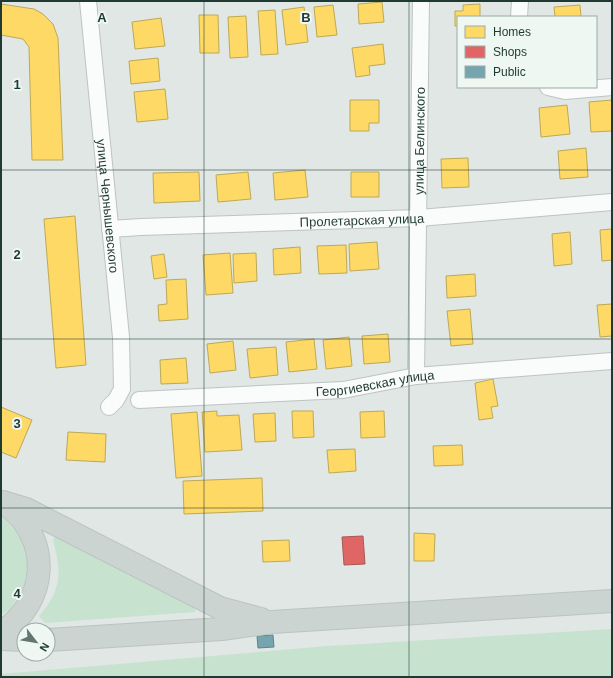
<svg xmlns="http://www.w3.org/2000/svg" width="613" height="678" font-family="Helvetica,sans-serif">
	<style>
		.green { fill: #c8e2d0 }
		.homes { fill: #ffd966; stroke: #bca957 }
		.shops { fill: #e06666; stroke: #a65957 }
		.public { fill: #76a5af; stroke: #5c858a }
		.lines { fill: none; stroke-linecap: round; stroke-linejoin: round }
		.minor-casing { stroke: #bdc4c1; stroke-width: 18 }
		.primary-casing { stroke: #bac4c1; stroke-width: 24 }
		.minor { stroke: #fafbfb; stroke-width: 16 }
		.primary { stroke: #ccd4d2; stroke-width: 22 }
		.grid { fill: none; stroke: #1e3a33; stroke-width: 1; stroke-opacity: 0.55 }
		.labels { text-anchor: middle; stroke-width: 4; stroke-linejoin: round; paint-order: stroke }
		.street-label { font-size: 13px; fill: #1e3a33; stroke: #eef7f2 }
		.grid-label { font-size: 13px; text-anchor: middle; font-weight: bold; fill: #1e3a33; stroke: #eef7f2; stroke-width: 4; stroke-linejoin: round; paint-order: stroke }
	</style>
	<rect width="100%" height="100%" fill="#e0e7e4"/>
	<path class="green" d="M1,517L6,520L22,540L28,564L24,588L10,609L1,615Z
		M59,534L196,602L195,612L45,623L39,616C63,588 61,573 53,539Z
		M612,629V677H1V674L328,646Z"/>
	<path class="homes" d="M382,2L384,22L359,24L358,4Z
		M1,4L34,9L43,14L53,24L58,38L63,160H32L29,47L23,39L1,35Z
		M480,4V17H458V26H455V11H463V5Z
		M333,5L337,35L317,37L314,7Z
		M580,5L581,17H555L554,7Z
		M304,7L308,42L286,45L282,10Z
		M275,10L278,54L261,55L258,11Z
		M199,15H218L219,53H200Z
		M246,16L248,57L230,58L228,17Z
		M161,18L165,46L135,49L132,22Z
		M383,44L385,64L369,66L370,75L356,77L352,48Z
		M158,58L160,81L131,84L129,61Z
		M165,89L168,119L137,122L134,92Z
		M350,100H379V123H369V131H350Z
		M612,100V131L591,132L589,102Z
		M567,105L570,134L541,137L539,108Z
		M586,148L588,177L560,179L558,151Z
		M468,158L469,187L442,188L441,159Z
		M305,170L308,197L275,200L273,173Z
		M199,172L200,201L154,203L153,173Z
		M248,172L251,199L218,202L216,175Z
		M351,172H379V197H351Z
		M75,216L86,365L56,368L44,219Z
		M612,229V260L602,261L600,230Z
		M570,232L572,264L554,266L552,234Z
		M377,242L379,269L350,271L349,244Z
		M346,245L347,273L319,274L317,246Z
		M300,247L301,273L274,275L273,249Z
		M230,253L233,293L206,295L203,255Z
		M256,253L257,281L234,283L233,254Z
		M164,254L167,277L154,279L151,256Z
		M475,274L476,296L447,298L446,276Z
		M186,279L188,319L159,321L158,305L167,304L166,280Z
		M612,304V336L600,337L597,305Z
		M470,309L473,344L451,346L447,311Z
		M388,334L390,362L364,364L362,336Z
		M349,337L352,366L326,369L323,340Z
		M314,339L317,369L289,372L286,342Z
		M233,341L236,370L210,373L207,344Z
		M276,347L278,375L250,378L247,349Z
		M186,358L188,383L161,384L160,360Z
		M493,379L498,406L491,407L493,418L479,420L475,383Z
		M1,407L32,420L16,458L1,452Z
		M217,411V416L239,415L242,450L205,452L202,412Z
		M292,411H313L314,437L293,438Z
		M384,411L385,437L361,438L360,412Z
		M197,412L202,476L176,478L171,414Z
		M275,413L276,441L255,442L253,414Z
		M68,432L106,434L105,462L66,460Z
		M462,445L463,465L434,466L433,446Z
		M355,449L356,471L329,473L327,450Z
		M262,478L263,511L184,514L183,481Z
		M414,533L435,534L434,561H414Z
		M289,540L290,561L263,562L262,541Z"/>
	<path class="shops" d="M363,536L365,564L344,565L342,537Z"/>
	<path class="public" d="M273,635L274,647L258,648L257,636Z"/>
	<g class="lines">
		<defs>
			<g id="minor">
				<path id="s1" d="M88,1L121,337L122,389L116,400L109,407"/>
				<path d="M519,17L520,1"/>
				<path d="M548,87L565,91L612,87"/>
				<path id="s2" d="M110,229L141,227L419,218L612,202"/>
				<path id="s3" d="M416,376L421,1"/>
				<path id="s4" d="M139,400L343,390L416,376L612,361"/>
			</g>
			<path id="primary" d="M3,502L26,509L220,608L261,619
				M1,632C48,603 52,540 8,506
				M1,639L24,640
				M48,640L222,629L272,622L612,601"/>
		</defs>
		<use href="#minor" class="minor-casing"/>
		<use href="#primary" class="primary-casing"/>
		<use href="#minor" class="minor"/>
		<use href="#primary" class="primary"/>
	</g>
	<path class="grid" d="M204,1V677M409,1V677M1,170H612M1,339H612M1,508H612"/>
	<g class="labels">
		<g class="street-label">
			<text dy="5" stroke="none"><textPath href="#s3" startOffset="235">улица Белинского</textPath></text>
			<text dy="5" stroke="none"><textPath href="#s1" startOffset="206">улица Чернышевского</textPath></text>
			<text dy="5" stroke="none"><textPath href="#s2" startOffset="252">Пролетарская улица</textPath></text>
			<text dy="5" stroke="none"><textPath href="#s4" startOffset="237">Георгиевская улица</textPath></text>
		</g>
	</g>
	<g class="grid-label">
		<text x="102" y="22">A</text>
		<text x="306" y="22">B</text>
		<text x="17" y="89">1</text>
		<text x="17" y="259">2</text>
		<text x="17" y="428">3</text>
		<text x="17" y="598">4</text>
	</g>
	<rect width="613" height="678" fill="none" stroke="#1e3a33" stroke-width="4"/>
	<rect x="457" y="16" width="140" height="72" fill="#eef7f2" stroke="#9baba6"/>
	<rect x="465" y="26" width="20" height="12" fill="#ffd966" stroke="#9baba6"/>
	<text x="493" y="36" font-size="12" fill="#1e3a33">Homes</text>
	<rect x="465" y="46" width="20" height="12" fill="#e06666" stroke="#9baba6"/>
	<text x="493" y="56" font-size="12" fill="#1e3a33">Shops</text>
	<rect x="465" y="66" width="20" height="12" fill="#76a5af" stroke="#9baba6"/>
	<text x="493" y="76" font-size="12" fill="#1e3a33">Public</text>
	<g transform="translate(36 642) rotate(121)"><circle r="19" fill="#eef7f2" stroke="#9baba6"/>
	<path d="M0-3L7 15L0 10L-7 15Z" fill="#627771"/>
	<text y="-6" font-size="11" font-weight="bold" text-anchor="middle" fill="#1e3a33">N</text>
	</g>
</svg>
